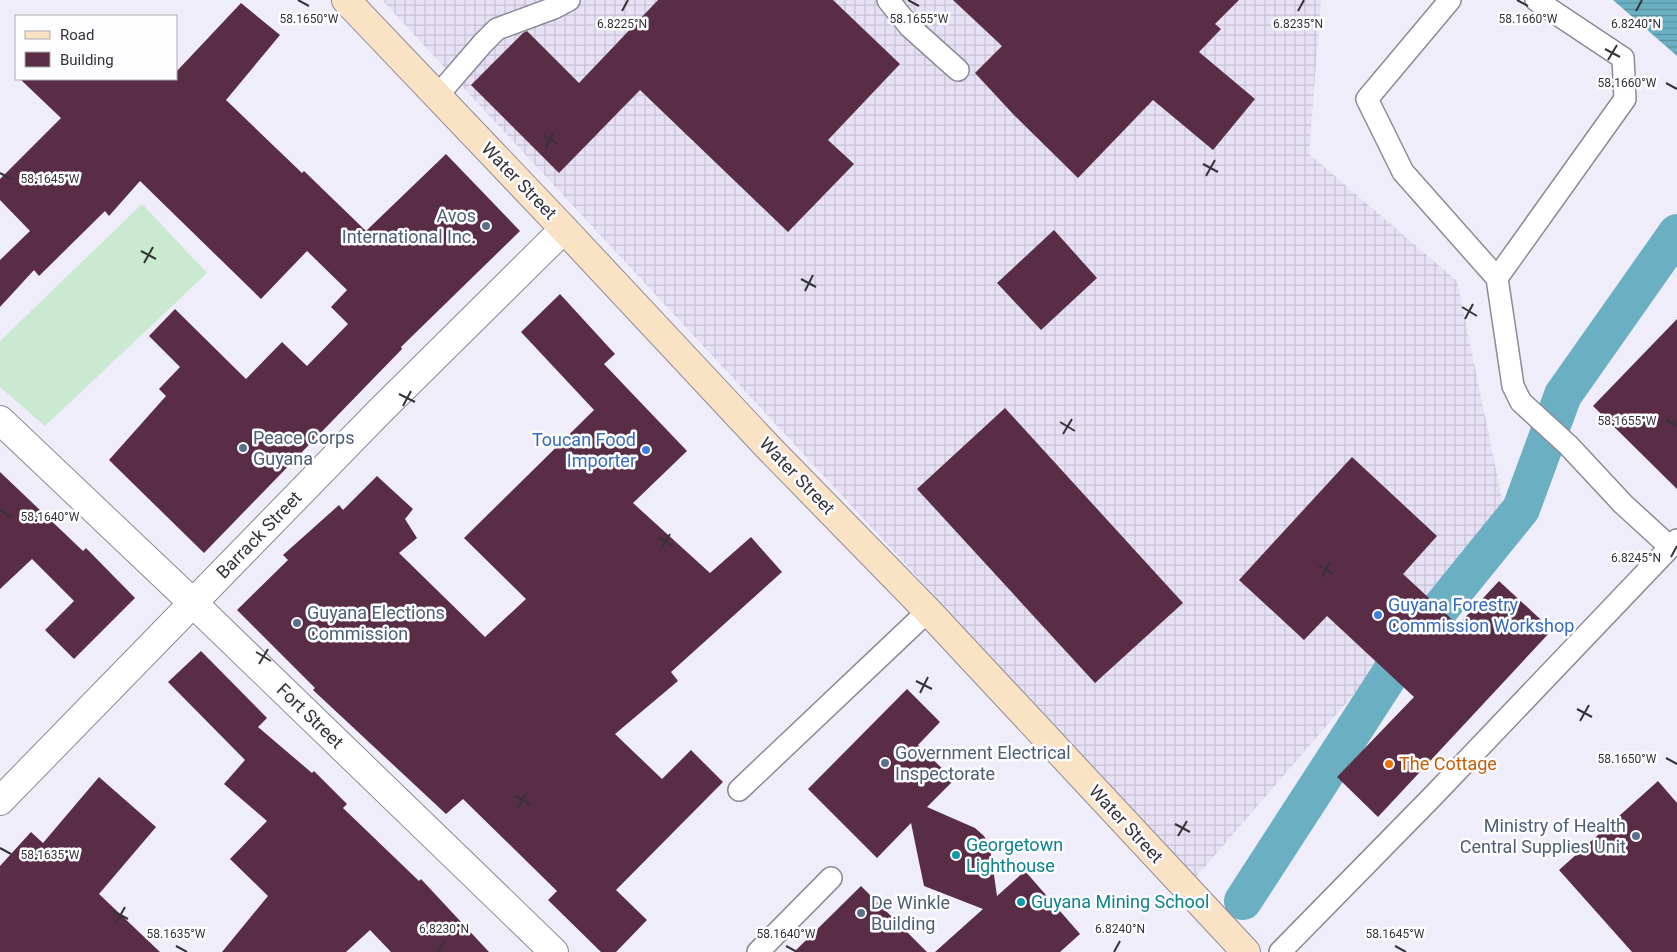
<svg xmlns="http://www.w3.org/2000/svg" width="1677" height="952" font-family="Roboto,sans-serif">
	<style>
		.industrial { fill: url(#industrial-grid) }
		.grass { fill: #c9e9d1 }
		.water { fill: url(#water-rules) }
		.lines { fill: none; stroke-linecap: round; stroke-linejoin: round }
		.canal { stroke: #6ab0c2; stroke-width: 38 }
		.building { fill: #5a2d47 }
		.lane-casing { stroke: #8d8a96; stroke-width: 24 }
		.street-casing { stroke: #8d8a96; stroke-width: 30 }
		.secondary-casing { stroke: #8d8a96; stroke-width: 30 }
		.lane { stroke: #fff; stroke-width: 21 }
		.street { stroke: #fff; stroke-width: 28 }
		.secondary { stroke: #fae2c5; stroke-width: 28 }
		.ticks { fill: none; stroke: #353338; stroke-width: 2 }
		.service-dot { fill: #5c6f8a; stroke: #fdfcff; stroke-width: 2 }
		.shop-dot { fill: #3f7fe0; stroke: #fdfcff; stroke-width: 2 }
		.food-dot { fill: #e8710a; stroke: #fdfcff; stroke-width: 2 }
		.culture-dot { fill: #0f9aa8; stroke: #fdfcff; stroke-width: 2 }
		.labels { text-anchor: middle; stroke-width: 5; stroke-linejoin: round; paint-order: stroke }
		.street-label { font-size: 18px; fill: #353338; stroke: #fdfcff }
		.service-label { font-size: 18px; fill: #4e5e75; stroke: #fdfcff; text-anchor: start }
		.shop-label { font-size: 18px; fill: #366cbe; stroke: #fdfcff; text-anchor: end }
		.food-label { font-size: 18px; fill: #c56008; stroke: #fdfcff; text-anchor: start }
		.culture-label { font-size: 18px; fill: #0d838f; stroke: #fdfcff; text-anchor: start }
		.ticks-label { font-size: 12px; text-anchor: middle; fill: #353338; stroke: #fdfcff; stroke-width: 5; stroke-linejoin: round; paint-order: stroke }
	</style>
	<defs>
		<pattern id="industrial-grid" width="8" height="8" patternUnits="userSpaceOnUse" patternTransform="scale(1.25)"><rect width="8" height="8" fill="#e6e1f5"/><path d="M0 4h8M4 0v8" fill="none" stroke="#c6c2d3"/></pattern>
		<pattern id="water-rules" width="6" height="5" patternUnits="userSpaceOnUse" patternTransform="scale(1.25)"><rect width="6" height="5" fill="#6ab0c2"/><path d="M0 2.5h6" fill="none" stroke="#58909f"/></pattern>
	</defs>
	<rect width="100%" height="100%" fill="#f0edfa"/>
	<path class="industrial" d="M382,0H1321L1309,154L1457,281L1506,518L1196,877Z"/>
	<path class="grass" d="M142,204L207,273L45,426L0,387V341Z"/>
	<path class="water" d="M1613,0H1677V56Z"/>
	<g class="lines">
		<path class="canal" d="M1243,901L1401,657L1521,509L1563,395L1677,233"/>
	</g>
	<path class="building" d="M658,0H833L900,64L828,140L854,164L788,232L640,90L559,173L471,85L523,33L527,31L579,83Z
		M953,0H1239L1215,24L1221,29L1199,52L1255,99L1213,150L1153,100L1078,178L1013,114L975,73L1002,46Z
		M241,3L280,35L226,100L302,173L304,171L366,231L446,154L520,231L401,347L402,349L204,553L109,460L166,396L159,389L180,367L149,336L175,309L246,379L282,342L307,366L348,324L331,307L347,290L307,251L261,299L140,181L109,216L105,211L39,276L34,270L0,307V260L30,231L0,200V179L61,118L20,79H176V72Z
		M1054,230L1097,278L1041,330L997,283Z
		M560,294L615,354L604,364L687,451L633,503L710,573L751,537L782,572L671,672L678,681L615,734L662,779L691,750L723,782L616,890L647,920L616,952H601L548,900L557,891L463,799L446,814L313,690L315,688L237,610L288,560L283,555L339,505L343,510L377,476L413,509L405,519L417,538L399,553L485,637L526,599L464,538L594,410L521,332Z
		M1677,319V489L1593,406Z
		M1005,408L1183,603L1095,683L917,489Z
		M1352,457L1437,536L1403,574L1458,625L1499,581L1552,630L1378,817L1337,777L1414,697L1327,616L1304,640L1239,580Z
		M0,472L83,551L86,548L135,598L74,659L45,630L74,601L32,559L0,589Z
		M201,651L267,718L258,727L312,773L314,771L347,804L343,808L419,881L421,879L489,952H391L370,930L346,952H222L268,896L230,859L267,821L224,784L245,760L168,682Z
		M907,689L940,722L918,745L954,780L927,807L975,828L984,836L990,847L997,896L1025,871L1080,934L1060,952H935L983,909L924,886L911,823L877,858L808,789Z
		M99,777L156,827L99,894L160,952H0V866L31,832L43,843Z
		M1658,781L1677,803V952H1632L1559,870Z
		M861,886L927,952H794Z"/>
	<g class="lines">
		<defs>
			<path id="lane" d="M888,0L910,27L958,70
				M1450,0L1367,99L1403,172L1497,278L1513,386L1521,402L1568,445L1623,504L1670,547
				M438,95L483,43L497,29L554,8L569,0
				M1497,278L1625,99L1623,58L1536,0
				M739,790L928,611
				M758,952L831,878
				M1280,952L1433,796L1677,540"/>
			<path id="street" d="M0,420L193,603L554,952
				M0,801L379,412L564,229"/>
			<path id="secondary" d="M346,0L564,229L766,445L928,611L1246,952"/>
		</defs>
		<use href="#lane" class="lane-casing"/>
		<use href="#street" class="street-casing"/>
		<use href="#secondary" class="secondary-casing"/>
		<use href="#lane" class="lane"/>
		<use href="#street" class="street"/>
		<use href="#secondary" class="secondary"/>
	</g>
	<path class="ticks" d="M298,0L309,6M908,0L919,6M1517,0L1528,6M622,11L628,0M1298,11L1304,0M1636,11L1642,0M1605,49L1620,57M1608,60L1617,45M1666,83L1677,89M543,135L558,144M546,147L554,132M1203,164L1218,172M0,173L11,179M1206,176L1215,160M141,251L156,259M144,263L153,247M801,279L816,287M805,291L813,275M1462,307L1477,316M1465,319L1473,304M399,394L415,402M403,406L411,391M1666,420L1677,426M1060,422L1075,431M1063,434L1072,419M0,510L11,517M658,537L673,546M661,549L670,534M1671,557L1677,546M1318,565L1334,574M1322,577L1330,562M256,652L271,661M259,664L268,649M916,681L932,689M920,693L928,677M1577,709L1592,717M1580,721L1589,705M1666,758L1677,764M515,796L530,804M518,808L527,792M1175,824L1190,832M1178,836L1187,821M0,848L11,854M113,911L128,919M116,923L125,907M176,946L187,952M786,946L797,952M1395,946L1406,952M438,952L444,941M1114,952L1120,941"/>
	<g class="service-dot">
		<circle cx="486" cy="226" r="5"/>
		<circle cx="243" cy="448" r="5"/>
		<circle cx="297" cy="623" r="5"/>
		<circle cx="885" cy="763" r="5"/>
		<circle cx="1636" cy="836" r="5"/>
		<circle cx="861" cy="913" r="5"/>
	</g>
	<g class="shop-dot">
		<circle cx="646" cy="450" r="5"/>
		<circle cx="1378" cy="615" r="5"/>
	</g>
	<circle class="food-dot" cx="1389" cy="764" r="5"/>
	<g class="culture-dot">
		<circle cx="956" cy="855" r="5"/>
		<circle cx="1021" cy="902" r="5"/>
	</g>
	<g class="labels">
		<g class="street-label">
			<text transform="translate(519 181) rotate(46)" y="6">Water Street</text>
			<text transform="translate(797 476) rotate(46)" y="6">Water Street</text>
			<text transform="translate(259 535) rotate(-46)" y="6">Barrack Street</text>
			<text transform="translate(310 716) rotate(44)" y="6">Fort Street</text>
			<text transform="translate(1126 824) rotate(47)" y="6">Water Street</text>
		</g>
		<g class="service-label">
			<text x="476" y="222" text-anchor="end">Avos<tspan x="476" dy="21">International Inc.</tspan></text>
			<text x="253" y="444">Peace Corps<tspan x="253" dy="21">Guyana</tspan></text>
			<text x="307" y="619">Guyana Elections<tspan x="307" dy="21">Commission</tspan></text>
			<text x="895" y="759">Government Electrical<tspan x="895" dy="21">Inspectorate</tspan></text>
			<text x="1626" y="832" text-anchor="end">Ministry of Health<tspan x="1626" dy="21">Central Supplies Unit</tspan></text>
			<text x="871" y="909">De Winkle<tspan x="871" dy="21">Building</tspan></text>
		</g>
		<g class="shop-label">
			<text x="636" y="446">Toucan Food<tspan x="636" dy="21">Importer</tspan></text>
			<text x="1388" y="611" text-anchor="start">Guyana Forestry<tspan x="1388" dy="21">Commission Workshop</tspan></text>
		</g>
		<g class="food-label">
			<text x="1399" y="770">The Cottage</text>
		</g>
		<g class="culture-label">
			<text x="966" y="851">Georgetown<tspan x="966" dy="21">Lighthouse</tspan></text>
			<text x="1031" y="908">Guyana Mining School</text>
		</g>
	</g>
	<g class="ticks-label">
		<text x="309" y="23">58.1650°W</text>
		<text x="1528" y="23">58.1660°W</text>
		<text x="919" y="23">58.1655°W</text>
		<text x="622" y="28">6.8225°N</text>
		<text x="1298" y="28">6.8235°N</text>
		<text x="1636" y="28">6.8240°N</text>
		<text x="1627" y="87">58.1660°W</text>
		<text x="50" y="183">58.1645°W</text>
		<text x="1627" y="425">58.1655°W</text>
		<text x="50" y="521">58.1640°W</text>
		<text x="1636" y="562">6.8245°N</text>
		<text x="1627" y="763">58.1650°W</text>
		<text x="50" y="859">58.1635°W</text>
		<text x="444" y="933">6.8230°N</text>
		<text x="1120" y="933">6.8240°N</text>
		<text x="176" y="938">58.1635°W</text>
		<text x="786" y="938">58.1640°W</text>
		<text x="1395" y="938">58.1645°W</text>
	</g>
	<rect x="15" y="15" width="162" height="65" fill="#fdfcff" stroke="#adacaf"/>
	<rect x="25" y="31" width="25" height="8" fill="#fae2c5" stroke="#adacaf"/>
	<text x="60" y="40" font-size="15" fill="#353338">Road</text>
	<rect x="25" y="52" width="25" height="15" fill="#5a2d47" stroke="#adacaf"/>
	<text x="60" y="65" font-size="15" fill="#353338">Building</text>
</svg>
